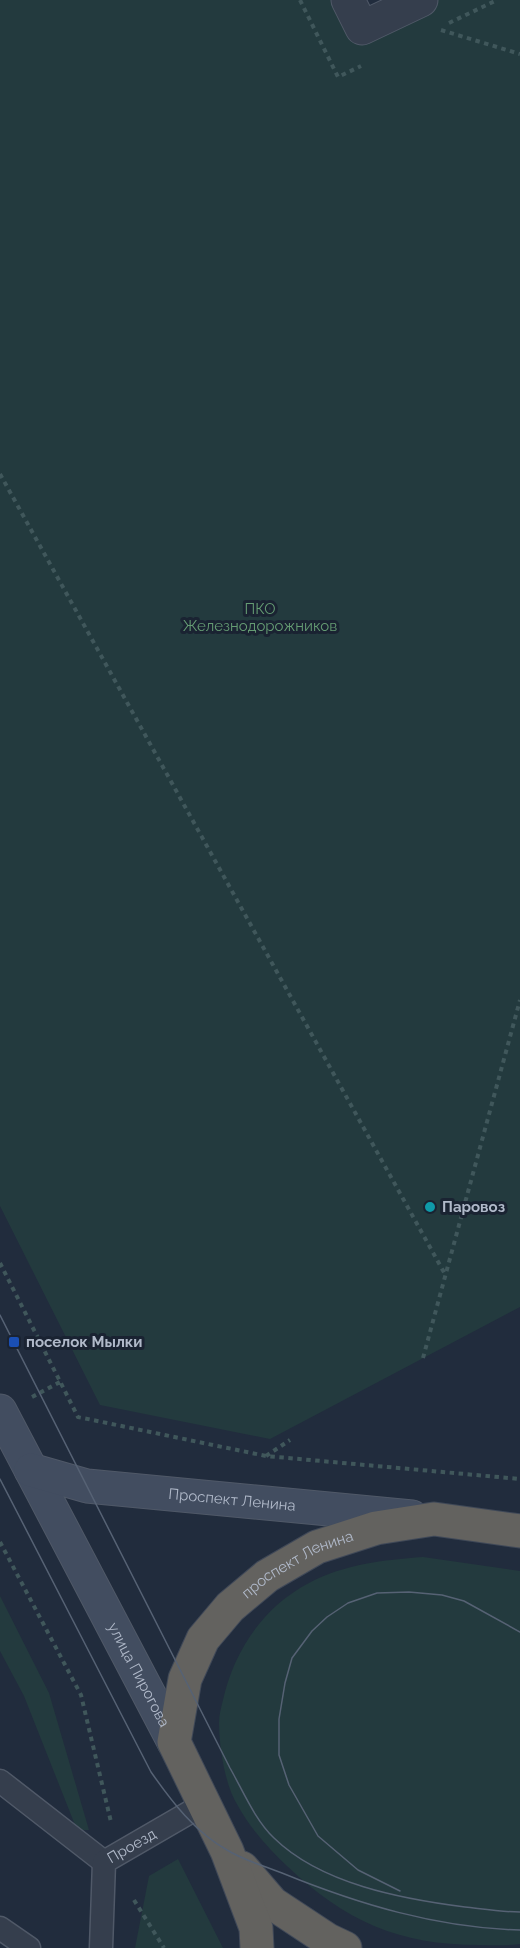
<svg xmlns="http://www.w3.org/2000/svg" width="520" height="1948" font-family="Raleway,sans-serif">
	<style>
		.green { fill: #233a3e }
		.lines { fill: none; stroke-linecap: round; stroke-linejoin: round }
		.service-casing { stroke: #505968; stroke-width: 25 }
		.pedestrian-casing { stroke: #505968; stroke-width: 35 }
		.secondary-casing { stroke: #505968; stroke-width: 35 }
		.trunk-casing { stroke: #404958; stroke-width: 35 }
		.path { stroke: #40575b; stroke-width: 4; stroke-dasharray: 4.5 4.5; stroke-linecap: butt }
		.service { stroke: #353e4d; stroke-width: 22 }
		.pedestrian { stroke: #353e4d; stroke-width: 33 }
		.secondary { stroke: #424d60; stroke-width: 33 }
		.trunk { stroke: #63625f; stroke-width: 33 }
		.tram { stroke: #566274; stroke-width: 1.5 }
		.culture-dot { fill: #0f9aa8; stroke: #1a2332; stroke-width: 2 }
		.transit-dot { fill: #1a4fb4; stroke: #1a2332; stroke-width: 2 }
		.labels { text-anchor: middle; stroke-width: 6; stroke-linejoin: round; paint-order: stroke }
		.park-label { font-size: 15px; fill: #659c73; stroke: #1a2332 }
		.poi-label { font-size: 15px; font-weight: bold; fill: #b0b9c9; stroke: #1a2332; text-anchor: start }
		.street-label { font-size: 15px; fill: #b0b9c9; stroke: #1a2332 }
	</style>
	<rect width="100%" height="100%" fill="#212c3d"/>
	<path class="green" d="M0,0H348L362,28L421,0H520V1307L270,1439L100,1405L0,1206Z
		M423,1557L520,1571V1944C506,1946 493,1945 479,1945C399,1945 345,1921 287,1866C269,1849 250,1828 238,1806C231,1795 227,1781 224,1768C221,1753 219,1738 219,1723C219,1715 221,1708 223,1700C234,1651 263,1607 309,1583C345,1564 383,1560 423,1557Z
		M0,1596L49,1693L89,1830H77L24,1696L0,1651Z
		M178,1859L223,1948H135L149,1876Z"/>
	<g class="lines">
		<defs>
			<g id="service">
				<path d="M0,1781L104,1862"/>
				<path d="M0,1928L29,1948"/>
				<path id="s1" d="M101,1948L104,1862L204,1804"/>
			</g>
			<path id="pedestrian" d="M348,0L362,28L421,0"/>
			<g id="secondary">
				<path id="s2" d="M0,1411L174,1742"/>
				<path id="s3" d="M31,1470L87,1486L412,1517"/>
			</g>
			<g id="trunk">
				<path d="M242,1868L272,1903L328,1940L345,1948"/>
				<path id="s4" d="M257,1948L256,1928L227,1851L174,1742L185,1679L203,1639L230,1607L267,1576L317,1547L376,1528L434,1519L520,1531"/>
			</g>
		</defs>
		<use href="#service" class="service-casing"/>
		<use href="#pedestrian" class="pedestrian-casing"/>
		<use href="#secondary" class="secondary-casing"/>
		<use href="#trunk" class="trunk-casing"/>
		<path class="path" d="M300,0L338,77L361,66
			M449,23L497,0
			M441,30L520,54
			M0,474L446,1276
			M0,1263L78,1417L266,1456L520,1479
			M423,1358L520,1000
			M32,1397L60,1382
			M266,1456L290,1440
			M0,1542L81,1695L111,1822
			M134,1900L164,1948"/>
		<use href="#service" class="service"/>
		<use href="#pedestrian" class="pedestrian"/>
		<use href="#secondary" class="secondary"/>
		<use href="#trunk" class="trunk"/>
		<path class="tram" d="M0,1315L230,1768C243,1791 255,1820 274,1838C321,1884 402,1899 465,1907C483,1909 502,1912 520,1912
			M0,1479L151,1772C172,1802 195,1832 227,1850C243,1860 264,1866 282,1873C358,1904 437,1928 520,1930
			M400,1891L358,1870L318,1836L289,1785L279,1755V1719L285,1683L292,1658L312,1631L327,1617L348,1603L377,1593L409,1592L442,1595L464,1601L520,1632"/>
	</g>
	<circle class="culture-dot" cx="430" cy="1207" r="6"/>
	<rect class="transit-dot" x="8" y="1336" width="12" height="12" rx="3"/>
	<g class="labels">
		<g class="park-label">
			<text x="260" y="614">ПКО<tspan x="260" dy="17">Железнодорожников</tspan></text>
		</g>
		<g class="poi-label">
			<text x="442" y="1212">Паровоз</text>
			<text x="26" y="1347">поселок Мылки</text>
		</g>
		<g class="street-label">
			<text dy="5" stroke="none"><textPath href="#s3" startOffset="204">Проспект Ленина</textPath></text>
			<text dy="5" stroke="none"><textPath href="#s4" startOffset="454">проспект Ленина</textPath></text>
			<text dy="5" stroke="none"><textPath href="#s2" startOffset="298">улица Пирогова</textPath></text>
			<text dy="5" stroke="none"><textPath href="#s1" startOffset="118">Проезд</textPath></text>
		</g>
	</g>
</svg>
